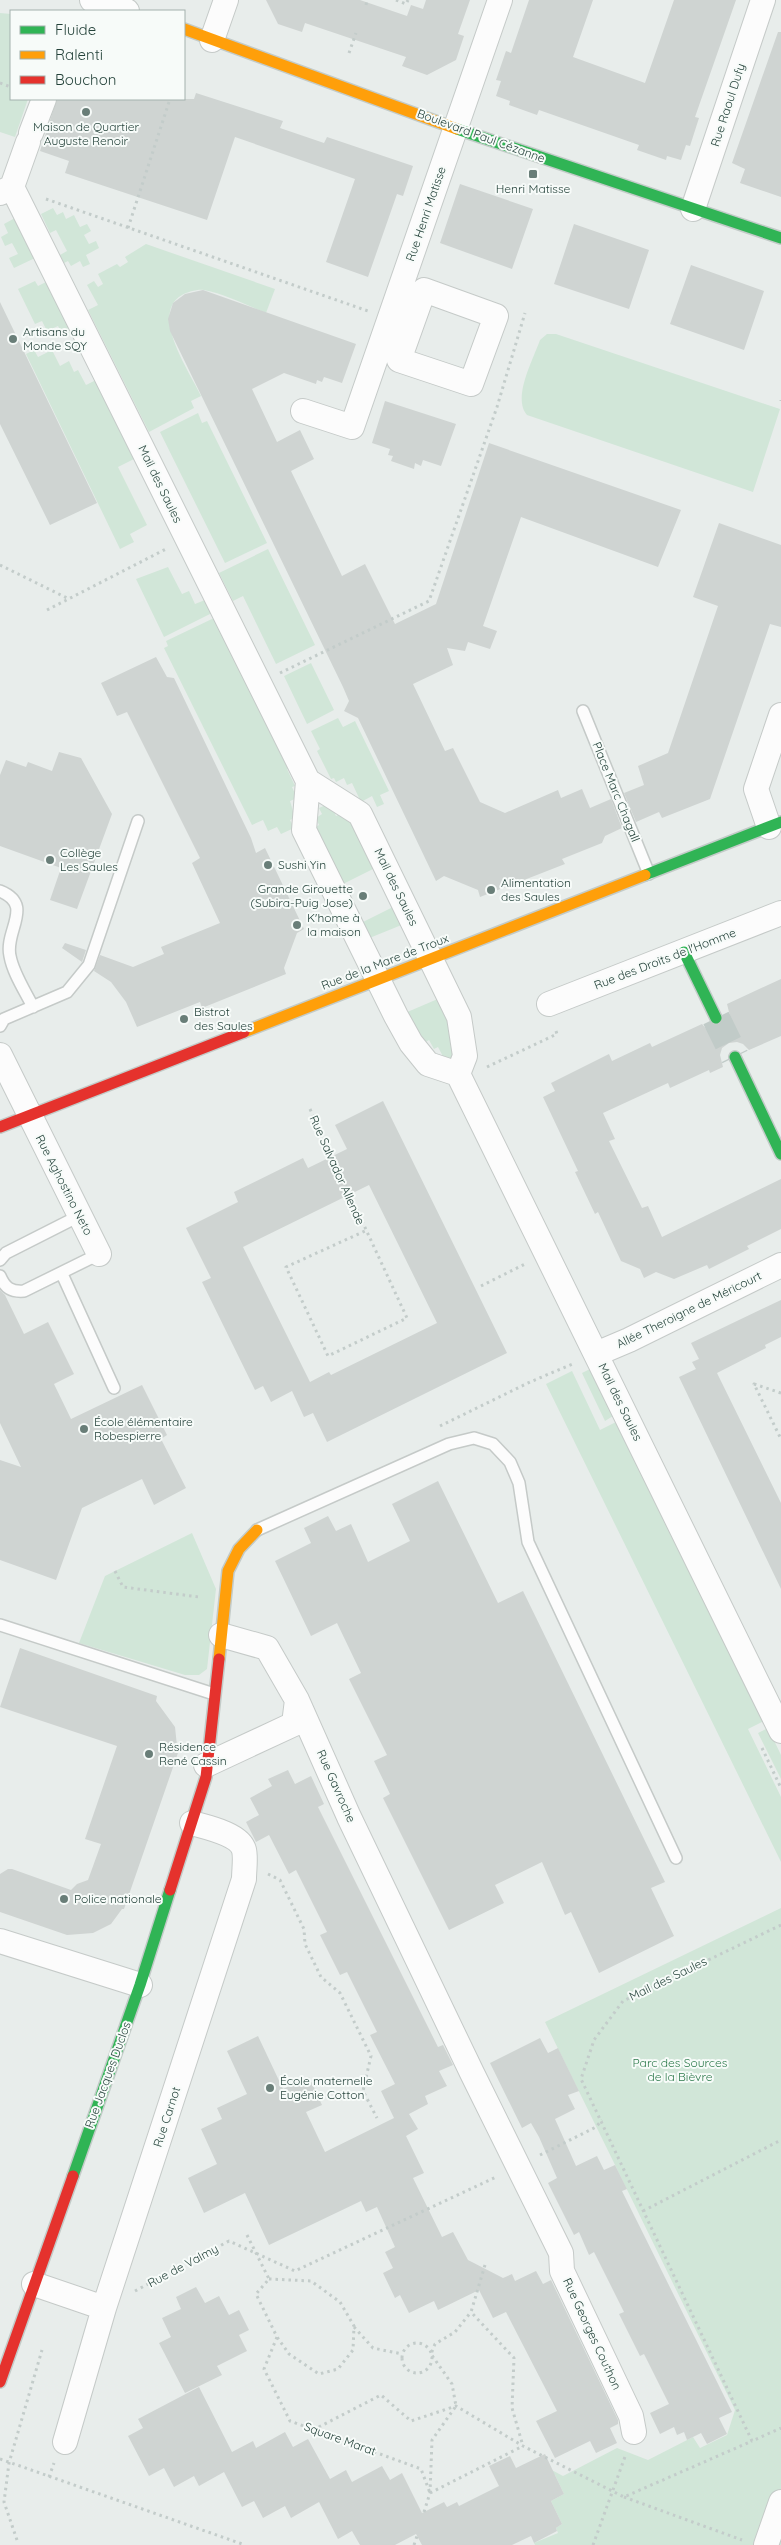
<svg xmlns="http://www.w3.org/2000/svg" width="781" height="2545" font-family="Quicksand,sans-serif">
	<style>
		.green { fill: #d1e6d8 }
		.building { fill: #cfd4d2; fill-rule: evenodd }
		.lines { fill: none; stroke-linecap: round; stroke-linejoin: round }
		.secondary-tunnel { stroke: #c1cbc8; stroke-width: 28; stroke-dasharray: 28 14; stroke-linecap: butt }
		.lane-casing { stroke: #c5cac8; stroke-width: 14 }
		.street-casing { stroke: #c5cac8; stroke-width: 26 }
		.fast-casing { stroke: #c3cbc8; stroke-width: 14 }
		.slow-casing { stroke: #c3cbc8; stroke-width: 14 }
		.jam-casing { stroke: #c3cbc8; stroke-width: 14 }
		.path { stroke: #c3ccca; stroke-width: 3; stroke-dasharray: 2.5 4; stroke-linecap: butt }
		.lane { stroke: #fcfcfc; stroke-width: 11 }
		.street { stroke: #fcfcfc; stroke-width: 24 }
		.fast { stroke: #30b455; stroke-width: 11 }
		.slow { stroke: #ff9f0a; stroke-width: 11 }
		.jam { stroke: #e5322d; stroke-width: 11 }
		.poi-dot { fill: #697e78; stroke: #f7fbf9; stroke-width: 2 }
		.labels { text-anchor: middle; stroke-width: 4; stroke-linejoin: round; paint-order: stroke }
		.street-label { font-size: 12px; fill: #24423a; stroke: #f7fbf9 }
		.poi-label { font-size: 12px; fill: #24423a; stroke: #f7fbf9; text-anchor: start }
		.park-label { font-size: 12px; fill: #2d7a4b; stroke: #f7fbf9 }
	</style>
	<rect width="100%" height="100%" fill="#e8edeb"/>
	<path class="green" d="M0,13L11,14V99H28L15,137L0,132Z
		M53,208L57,215L63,212L66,219L74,215L80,227L87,224L91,231L84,235L89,244L96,241L99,248L86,255L90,264L83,267L80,261L71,266L68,261L64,263L60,255L67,251L56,230L50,233L41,214Z
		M15,218L35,258L14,268L9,258L18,254L12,243L5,246L1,237L8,233L4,224Z
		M146,244L275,289L266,313C246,305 225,294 204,290C198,289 187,292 182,295C149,314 190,372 201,396L191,401L194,408L149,432L88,310L98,305L87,285L94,281L98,287L103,284L98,274L117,264L120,267L128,262L125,257Z
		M35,281L38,286L46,282L72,333L64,337L58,326L47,331L42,321L35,324L18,289Z
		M547,334H556L780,409L753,492L527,415C512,398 533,360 540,340Z
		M34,350L38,357L52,350L60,366L69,361L74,372L78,370L86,385L96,380L134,459L118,467L147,525L130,534L134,542L120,549L26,354Z
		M198,413L202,423L207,421L267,543L225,563L160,432Z
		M268,549L315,645L276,664L243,596L233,601L219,573Z
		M168,567L182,594L189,591L195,604L205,600L212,613L164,637L136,579Z
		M214,618L289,768L287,769L295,786L292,787L297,798L290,801L295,818L290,820L294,828L281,834L277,827L268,831L263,820L252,825L164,648L168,646L166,641Z
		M311,663L334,710L307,724L284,676Z
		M338,718L343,727L355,721L389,791L380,795L384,804L377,807L372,796L361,802L352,783L347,785L344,778L336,782L334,778L331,779L317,751L320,749L311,731Z
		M330,803L336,816L342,813L345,819L350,817L375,868L341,885L313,829L319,825L316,818L322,814L319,808Z
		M395,906L404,924L367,939L359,924Z
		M440,998L449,1017L458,1059L447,1064L438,1047L434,1049L429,1040L424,1043L419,1032L415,1033L405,1013Z
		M590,1369L613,1416L605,1421L582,1373Z
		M572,1371L600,1430L616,1422L764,1721L748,1729L781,1797V1862L546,1384Z
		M192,1533L216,1589L207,1669L199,1675H185L79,1643L105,1576Z
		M768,1728L781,1755V1779L758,1733Z
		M781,1908V2545H535L534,2543L558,2533L556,2528L562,2524L551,2501L564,2494L555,2475L533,2460L563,2476L617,2448L648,2460L693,2437L700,2448L727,2435L735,2410L545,2022Z"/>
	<path class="building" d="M266,0H360L407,16L411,5L423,9L426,0H470L458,34L464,36L456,60L427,75L402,66L406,57L305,23L302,32L278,24Z
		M529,0H593L573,57L645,83L674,0H736L695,117L699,118L690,146L686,145L681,160L667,156L666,160L637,150L639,145L539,110L537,115L509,105L510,101L496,96L501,81L496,80L506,51L511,53Z
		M778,32H781V197L740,183L745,169L732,163Z
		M196,93L283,121L280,128L324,143L327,137L413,166L403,196L397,194L368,277L326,262L355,179L235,137L207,220L65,173L69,161L40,151L57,99H194Z
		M460,184L533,209L512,269L440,243Z
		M574,224L649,250L629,309L554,284Z
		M691,265L764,291L744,350L670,324Z
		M203,290L356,344L342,383L324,377L322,382L317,380L316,384L284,373L252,389L277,442L300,430L314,459L291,471L342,576L365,564L395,624L436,604L489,443L681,510L658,567L521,517L483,626L497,631L490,649L468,642L465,651L447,648L453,665L413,684L445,751L453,748L480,802L505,813L558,790L561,798L582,789L590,808L611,799L622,828L605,836L602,843L562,859L565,864L480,897L478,890L444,876L436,881L358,718L344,711L349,701L343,687L170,331L168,319L173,303L185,294Z
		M0,302L97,503L50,525L0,424Z
		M385,401L456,424L441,466L423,460L421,466L415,463L414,469L391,461L393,456L388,455L390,449L372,443Z
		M719,523L781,545V627L770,624L710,799L662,818L659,812L636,822L624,793L644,785L638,766L668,753L718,606L693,597Z
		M156,657L167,677L174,678L251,838L256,853L265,848L304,929L297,933L284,968L286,974L202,1008L200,1002L137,1027L126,1002L111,982L94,971L100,955L133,967L164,954L161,947L220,923L192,863L200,858L127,712L117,716L101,683Z
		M59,752L81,758L112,814L77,909L50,900L61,868L0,846V775L6,760L26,767L28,762L52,771Z
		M65,943L86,950L82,962L62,948Z
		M781,979V1036L749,1050L743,1044L737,1042L729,1043L722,1048L720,1055L723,1067L710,1073L709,1070L670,1088L668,1083L603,1113L615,1139L609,1141L642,1208L648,1206L662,1237L781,1179V1229L747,1246L749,1249L709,1269L707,1265L674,1279L656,1272L644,1278L640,1269L621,1261L598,1212L595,1214L575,1172L578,1171L543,1097L555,1091L551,1083L609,1054L612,1061L650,1043L652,1047L702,1024L708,1031L715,1034L723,1032L729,1027L731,1020L727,1004Z
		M383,1101L507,1353L327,1442L313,1413L304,1417L292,1391L271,1402L263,1386L255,1390L202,1282L211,1278L186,1228L238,1202L234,1192L303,1158L308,1168L347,1149L335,1125ZM369,1185L437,1323L331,1375L329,1372L310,1382L243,1247Z
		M0,1290L5,1295L24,1334L48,1322L74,1374L54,1384L71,1419L142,1385L167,1435L161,1439L186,1488L154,1505L142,1479L82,1508L56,1580L0,1560V1460L21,1467L0,1423Z
		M781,1300V1337L765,1345L766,1348L717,1373L781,1503V1589L679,1377L696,1369L692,1362L699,1359L691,1343Z
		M438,1481L498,1603L523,1591L665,1882L651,1888L674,1936L599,1973L571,1912L565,1915L542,1862L495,1885L504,1903L449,1930L383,1798L390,1794L374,1761L387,1755L349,1679L361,1673L337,1623L311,1636L275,1561L311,1543L304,1528L328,1516L336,1531L351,1524L368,1562L410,1541L392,1504Z
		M20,1648L157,1696L156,1701L175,1727L177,1746L180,1747L124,1909H122L111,1924L93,1933L67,1935L0,1912V1874L8,1869H12L71,1890L77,1884L88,1880L101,1844L85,1839L117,1746L0,1707Z
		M288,1770L295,1784L311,1776L324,1804L318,1807L438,2047L443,2045L453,2065L439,2071L447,2086L425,2096L428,2104L409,2114L418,2129L406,2136L424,2173L413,2178L442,2237L453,2232L468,2260L503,2278L512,2274L515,2281L536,2271L543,2284L551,2280L618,2420V2424L610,2428L617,2443L596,2453L590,2441L555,2458L536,2421L557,2411L506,2312L493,2318L479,2290L438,2310L434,2301L409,2313L400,2295L395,2298L383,2273L393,2268L385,2252L395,2247L377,2207L366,2212L361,2201L269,2245L245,2193L204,2213L188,2178L217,2164L201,2129L222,2119L217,2108L247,2094L227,2051L258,2036L283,2089L309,2077L322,2105L306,2112L325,2152L394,2118L381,2091L395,2084L370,2035L377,2032L347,1972L340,1975L320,1935L327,1932L296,1870L289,1874L269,1835L256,1842L246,1822L259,1815L250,1798L272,1786L268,1779Z
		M540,2038L548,2053L558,2048L579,2091L568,2095L575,2109L555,2119L576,2166L597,2156L604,2170L615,2165L627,2189L622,2191L732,2412L719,2418L727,2434L707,2444L701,2433L687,2440L684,2432L677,2435L674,2427L660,2434L650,2413L669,2404L644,2354L640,2356L619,2314L624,2312L594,2252L589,2255L579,2232L574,2235L548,2183L557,2178L539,2137L531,2123L522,2128L490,2063Z
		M196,2287L205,2303L219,2296L229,2315L239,2310L249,2330L239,2335L247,2351L217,2366L222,2375L185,2393L159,2343L171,2337L162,2318L181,2309L176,2297Z
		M199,2387L232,2452L253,2441L256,2448L285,2432L293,2447L308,2439L330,2479L346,2470L352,2482L382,2466L390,2480L402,2473L422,2513L444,2502L447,2507L457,2502L459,2506L499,2486L489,2466L510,2456L516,2468L545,2454L564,2494L551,2501L562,2524L556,2528L557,2531L534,2543L531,2536L512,2545H422L416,2534L395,2545H360L352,2531L338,2539L319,2502L291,2518L285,2506L263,2518L254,2501L242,2507L224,2472L199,2486L194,2476L174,2487L164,2468L149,2476L128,2436L143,2428L138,2419Z"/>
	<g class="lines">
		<path class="secondary-tunnel" d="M716,1018L735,1057"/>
		<defs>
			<path id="lane" d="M583,711L649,874
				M0,891C35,905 4,931 10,956C13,973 25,991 33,1007
				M0,1026L4,1019L67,992L89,965L138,821
				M0,1260L6,1253L79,1216
				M62,1274L114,1388
				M0,1276C5,1288 11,1292 24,1291L99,1254
				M257,1530L449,1444L474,1438L493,1444L510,1462L519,1483L528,1542L676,1858
				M0,1625L214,1694"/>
			<path id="street" d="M92,0L127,11
				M212,40L226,0
				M31,133L44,99
				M12,187L308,781L304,830L396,1016L411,1043L428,1064L458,1074
				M0,193L12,187L28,142
				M693,209L763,0
				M424,290L496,316L471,384L399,360Z
				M303,411L352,427L500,0
				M308,781L360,814L459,1017L465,1056L458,1074L781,1731
				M769,827L756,789L781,715
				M549,1004L781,913
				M0,1055L99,1254
				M596,1354L629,1340L781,1265
				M221,1635L267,1648L297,1700L349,1817L472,2073L561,2253L562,2271L631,2416L634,2432
				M206,1765L294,1724L297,1700
				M0,1941L140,1985
				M34,2284L104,2308
				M65,2442L104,2308L244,1879C244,1870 246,1858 244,1850C240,1834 206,1827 192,1823
				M766,2545L781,2502"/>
			<path id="fast" d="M457,129L781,238
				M645,875L781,822
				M684,952L716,1018
				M735,1057L781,1154
				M73,2176L140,1985L170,1890"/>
			<path id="slow" d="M184,29L457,129
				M244,1032L645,875
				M219,1659L228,1571L239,1549L257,1530"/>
			<path id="jam" d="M0,1127L244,1032
				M170,1890L206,1777L219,1659
				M0,2382L73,2176"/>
		</defs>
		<use href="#lane" class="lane-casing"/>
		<use href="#street" class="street-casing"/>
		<use href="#fast" class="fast-casing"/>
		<use href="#slow" class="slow-casing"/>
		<use href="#jam" class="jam-casing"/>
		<path class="path" d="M396,0L406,4L408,0
			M366,5L367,0
			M349,53L356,33
			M0,83L11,87
			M46,199L368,311
			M128,228L170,99
			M781,401V400
			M0,565L69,599
			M47,610L166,549
			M280,673L429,601L497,407L525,313
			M487,1067L557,1034L555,1028
			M310,1109L407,1318L328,1356L286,1267L365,1231
			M481,1286L525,1264
			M781,1393L754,1384L781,1439
			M440,1426L530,1382L575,1363
			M115,1571L123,1587L199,1597
			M762,1748L781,1788
			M268,1874L280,1880L304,1929L305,1944L321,1977L340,1993L371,2056L363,2091L377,2118
			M781,1925L623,2001L594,2040L581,2079L752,2441L781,2428
			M540,2155L596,2127L602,2120
			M643,2211L781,2140
			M247,2235L269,2279L256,2294L277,2337L264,2369L290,2421L421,2469L430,2493
			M485,2265L471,2312L514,2358L512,2408L523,2446
			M269,2279L311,2281L340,2302L354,2326L353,2350L338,2369L319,2374L289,2354L277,2337
			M135,2291L229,2241L295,2271L496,2177
			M354,2327L373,2348L402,2354
			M402 2358a15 15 0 1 1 30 0a15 15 0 1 1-30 0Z
			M313,2430L381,2395L411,2421L456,2406L523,2446L624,2497L752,2441
			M0,2459L245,2545
			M49,2477L54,2463
			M430,2493L523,2446
			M624,2497L742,2540
			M424,2512L430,2493L432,2440L456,2406L452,2384L431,2354L435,2344L455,2332L471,2312
			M17,2540L4,2502L9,2463L42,2350
			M414,2545L417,2536
			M593,2545L626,2454"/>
		<use href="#lane" class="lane"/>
		<use href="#street" class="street"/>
		<use href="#fast" class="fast"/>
		<use href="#slow" class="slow"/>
		<use href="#jam" class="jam"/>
	</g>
	<g class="poi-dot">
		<circle cx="86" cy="112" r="5"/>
		<rect x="528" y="169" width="10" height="10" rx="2.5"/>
		<circle cx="13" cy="339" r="5"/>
		<circle cx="50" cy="860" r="5"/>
		<circle cx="268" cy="865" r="5"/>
		<circle cx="491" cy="890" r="5"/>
		<circle cx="363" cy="896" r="5"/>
		<circle cx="297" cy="925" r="5"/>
		<circle cx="184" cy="1019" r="5"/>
		<circle cx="84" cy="1429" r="5"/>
		<circle cx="149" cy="1754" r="5"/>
		<circle cx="64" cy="1899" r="5"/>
		<circle cx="270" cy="2088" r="5"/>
	</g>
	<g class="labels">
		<g class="street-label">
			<text transform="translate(728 105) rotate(-72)" y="4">Rue Raoul Dufy</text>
			<text transform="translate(481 136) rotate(20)" y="4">Boulevard Paul Cézanne</text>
			<text transform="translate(426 214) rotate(-71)" y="4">Rue Henri Matisse</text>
			<text transform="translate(160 484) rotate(64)" y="4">Mail des Saules</text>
			<text transform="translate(616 792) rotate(68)" y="4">Place Marc Chagall</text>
			<text transform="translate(396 887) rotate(64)" y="4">Mail des Saules</text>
			<text transform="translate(665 959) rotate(-21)" y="4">Rue des Droits de l'Homme</text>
			<text transform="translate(385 962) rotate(-21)" y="4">Rue de la Mare de Troux</text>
			<text transform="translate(337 1170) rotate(66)" y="4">Rue Salvador Allende</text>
			<text transform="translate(64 1185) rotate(63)" y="4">Rue Aghostino Neto</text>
			<text transform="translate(689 1310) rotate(-26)" y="4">Allée Theroigne de Méricourt</text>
			<text transform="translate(620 1402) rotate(64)" y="4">Mail des Saules</text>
			<text transform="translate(336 1786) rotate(66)" y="4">Rue Gavroche</text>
			<text transform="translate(668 1979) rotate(-26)" y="4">Mail des Saules</text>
			<text transform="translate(108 2075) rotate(-70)" y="4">Rue Jacques Duclos</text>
			<text transform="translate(167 2117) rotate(-72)" y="4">Rue Carnot</text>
			<text transform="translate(183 2266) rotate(-28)" y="4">Rue de Valmy</text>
			<text transform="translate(592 2334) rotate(65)" y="4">Rue Georges Couthon</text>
			<text transform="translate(340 2439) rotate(20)" y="4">Square Marat</text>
		</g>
		<g class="poi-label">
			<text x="86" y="131" text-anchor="middle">Maison de Quartier<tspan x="86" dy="14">Auguste Renoir</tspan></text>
			<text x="533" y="193" text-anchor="middle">Henri Matisse</text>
			<text x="23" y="336">Artisans du<tspan x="23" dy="14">Monde SQY</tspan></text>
			<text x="60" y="857">Collège<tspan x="60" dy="14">Les Saules</tspan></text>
			<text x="278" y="869">Sushi Yin</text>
			<text x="501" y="887">Alimentation<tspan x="501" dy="14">des Saules</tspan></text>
			<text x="353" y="893" text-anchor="end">Grande Girouette<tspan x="353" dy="14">(Subira-Puig Jose)</tspan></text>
			<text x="307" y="922">K'home à<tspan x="307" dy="14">la maison</tspan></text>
			<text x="194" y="1016">Bistrot<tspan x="194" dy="14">des Saules</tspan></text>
			<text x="94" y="1426">École élémentaire<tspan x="94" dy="14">Robespierre</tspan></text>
			<text x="159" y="1751">Résidence<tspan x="159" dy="14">René Cassin</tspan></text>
			<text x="74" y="1903">Police nationale</text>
			<text x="280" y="2085">École maternelle<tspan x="280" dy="14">Eugénie Cotton</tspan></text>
		</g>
		<g class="park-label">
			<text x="680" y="2067">Parc des Sources<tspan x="680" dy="14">de la Bièvre</tspan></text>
		</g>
	</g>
	<rect x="10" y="10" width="175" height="90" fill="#f7fbf9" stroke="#a3b1ad"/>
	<rect x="20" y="26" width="25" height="8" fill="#30b455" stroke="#a3b1ad"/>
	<text x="55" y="35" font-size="15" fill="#24423a">Fluide</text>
	<rect x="20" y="51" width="25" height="8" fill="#ff9f0a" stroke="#a3b1ad"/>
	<text x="55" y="60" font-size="15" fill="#24423a">Ralenti</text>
	<rect x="20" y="76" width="25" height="8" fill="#e5322d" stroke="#a3b1ad"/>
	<text x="55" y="85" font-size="15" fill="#24423a">Bouchon</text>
</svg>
